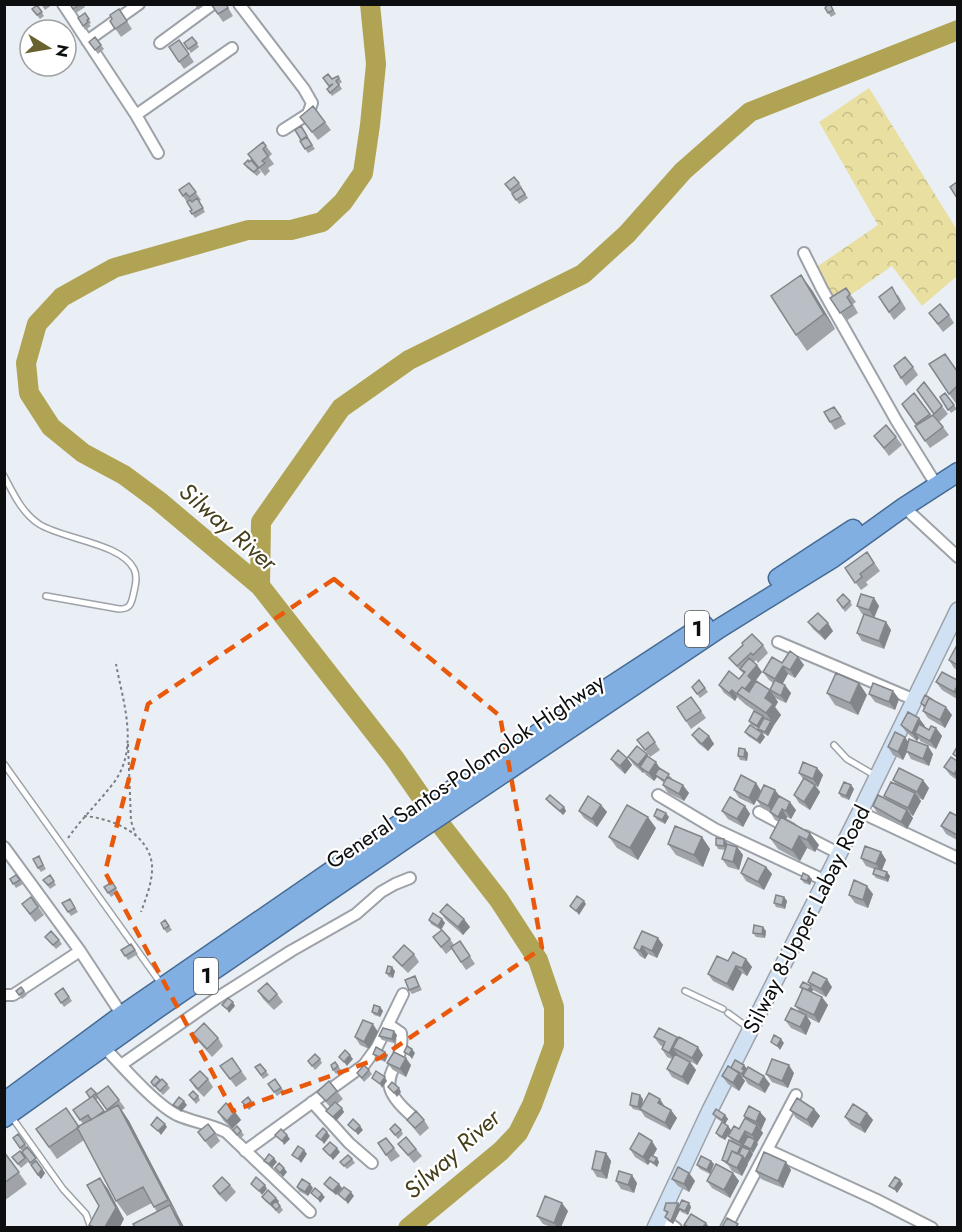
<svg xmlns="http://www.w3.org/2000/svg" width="962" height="1232" font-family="Jost,sans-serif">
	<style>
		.forest { fill: url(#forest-crowns) }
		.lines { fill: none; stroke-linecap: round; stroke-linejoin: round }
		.river { stroke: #b0a454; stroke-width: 20 }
		.service-casing { stroke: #9da2a8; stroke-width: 8 }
		.minor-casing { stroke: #9da2a8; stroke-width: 14 }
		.secondary-casing { stroke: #9da2a8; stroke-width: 18 }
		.trunk-casing { stroke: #456a93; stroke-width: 21 }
		.path { stroke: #7b7e83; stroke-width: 2; stroke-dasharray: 3 3; stroke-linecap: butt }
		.service { stroke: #fff; stroke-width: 5 }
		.minor { stroke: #fff; stroke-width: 10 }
		.secondary { stroke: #d0e1f4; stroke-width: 15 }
		.trunk { stroke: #82afe2; stroke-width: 18 }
		.wall { fill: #a0a4a9; fill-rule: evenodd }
		.shaded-wall { fill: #82868a }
		.building { fill: #babfc5; stroke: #82868a; stroke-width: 1.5 }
		.marked { fill: none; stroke: #e8590c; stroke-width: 4.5; stroke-dasharray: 12 8; stroke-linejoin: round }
		.labels { text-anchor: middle; stroke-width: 4.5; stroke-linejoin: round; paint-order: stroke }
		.shield { fill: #fff; stroke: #555658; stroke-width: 1.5 }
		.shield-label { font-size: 21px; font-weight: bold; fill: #0c0e10 }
		.street-label { font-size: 22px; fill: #0c0e10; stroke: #fff }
		.water-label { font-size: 24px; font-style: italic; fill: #443e1b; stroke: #fff }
	</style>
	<defs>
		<pattern id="forest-crowns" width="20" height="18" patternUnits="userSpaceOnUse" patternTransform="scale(1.5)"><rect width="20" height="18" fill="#e8dfa1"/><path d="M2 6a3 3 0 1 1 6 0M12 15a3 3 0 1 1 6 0" fill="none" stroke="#c6be8a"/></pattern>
	</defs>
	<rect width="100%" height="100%" fill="#eaeff6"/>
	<path class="forest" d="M869,88L957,230V276L922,306L892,266L849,296L831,302L812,270L878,225L819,122Z"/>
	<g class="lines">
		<path class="river" d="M370,4L376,64L370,125L363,173L343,202L322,222L291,230H248L114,268L62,297L37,324L26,363L29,393L51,427L83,453L124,475L159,501L260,586L395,759L440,824L499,900L538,960L554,1007V1045L532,1105L518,1133L501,1151L408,1228
			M260,586L261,522L341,408L409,360L583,274L627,234L683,171L750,112L958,30"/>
		<defs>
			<path id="service" d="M4,476C13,493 22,513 39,524C62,539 121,543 134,569C138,577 135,587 133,596C131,605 129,609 119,609L46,596
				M834,745L847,759L876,776
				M4,764L162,985
				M685,991L723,1009
				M728,1013L750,1029
				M11,1116L63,1189L86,1214L91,1228"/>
			<path id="minor" d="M63,4L136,115L158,153
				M239,4L304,89L312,103L308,114L283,130
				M87,41L139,4
				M160,43L213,4
				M136,115L232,48
				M804,253L822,289L896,420L932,478
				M904,507L958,557
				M778,642L915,700
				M658,795L715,829L826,881
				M759,812L791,829
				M860,812L958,858
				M805,836L840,854
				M4,847L80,951L122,1015
				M4,995H13L80,951
				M388,1024L401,1033C406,1072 366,1076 411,1115
				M104,1047C121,1065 155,1104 177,1115C193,1122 210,1124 226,1132L310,1212
				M121,1065L217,998L291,951L356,914L381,892L395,884L410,878
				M312,1102L349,1143L372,1163
				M768,1150L875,1199L932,1228
				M245,1151L364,1065L377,1047L403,994
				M660,1217L676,1228
				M726,1228L796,1095"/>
			<path id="secondary" d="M655,1228L710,1110L860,812L958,610"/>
			<path id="trunk" d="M778,578L853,529
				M4,1102L122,1015L401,823L704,625
				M4,1118L157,1009L410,836L720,628L833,558L904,507L958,472"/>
		</defs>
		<use href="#service" class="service-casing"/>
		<use href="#minor" class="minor-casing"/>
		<use href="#secondary" class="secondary-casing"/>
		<use href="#trunk" class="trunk-casing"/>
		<path class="path" d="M128,744L131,821L136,836
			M84,816C111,818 149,833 152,865C153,881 146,898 141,912
			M68,838C82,818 100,801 115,781C139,746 123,702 116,664"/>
		<use href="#service" class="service"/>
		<use href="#minor" class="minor"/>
		<use href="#secondary" class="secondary"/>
		<use href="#trunk" class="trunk"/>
	</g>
	<path class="wall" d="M41,4H51L52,5L45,10Z
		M70,4H83L85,7L76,13Z
		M195,4H206L198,10Z
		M211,4H226L233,16L223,22Z
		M830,4L836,14L831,17L825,8Z
		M37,5L44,16L40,19L32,9Z
		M119,9L132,29L121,37L110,21L112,19Z
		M85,13L91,23L89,24L91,26L85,30L78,18Z
		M95,37L104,49L98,54L89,42Z
		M192,37L199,47L191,53L184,43Z
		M179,40L194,62L184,69L169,47Z
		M338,76L342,82L339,84L342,89L332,96L327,89L329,87L323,78L332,79Z
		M313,106L331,130L318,140L300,117Z
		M295,130H304L309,140L315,149L308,153L300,141H301Z
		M263,142L272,154L269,157L274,164L268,168L270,171L265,176L248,154Z
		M251,160L261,172L257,176L247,168L244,164Z
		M514,177L522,187L515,192L521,188L528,198L519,204L505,184Z
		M189,183L201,200L199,201L205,212L195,218L190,211L192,210L179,190Z
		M812,290L835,329L807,351L796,335Z
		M850,294L856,302L853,304L858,313L846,321L830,298Z
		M898,295L906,309L894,320L879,297Z
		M929,313L949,315L954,323L943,332Z
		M913,367L918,375L906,386L901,378Z
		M957,371V405L949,394Z
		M924,382L948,414L939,422L917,390Z
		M914,393L932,416L943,427L949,435L930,448L915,426L917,425L902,404Z
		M945,393L957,409L951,413L940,397Z
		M834,407L846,424L835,430L830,422Z
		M874,436L896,437L902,445L889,456Z
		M867,552L880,571L866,582L868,585L861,590L845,568Z
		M874,598L879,606L874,618L886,622L891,630L884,649L862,641L857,633L864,614H862L857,606Z
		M837,600L850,601L852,605L845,612Z
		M808,622L833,631L825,640L813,629Z
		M763,645L768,653L758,663L756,660L754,662L757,665L762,672L754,683L770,690L773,683L769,680L763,672L798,657L804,665L795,678L788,674L782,684L791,693L786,703L775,698L778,702L775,707L781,715L774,725L772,723L774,725L768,736L762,733L765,737L760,744L748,736L745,732H761L759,729L751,725L749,721L755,711L746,705L737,697L735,701L724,693L719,685L739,679L744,674L735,665L729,658Z
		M957,645V670L954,668L949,660Z
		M699,680L708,692L700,698L692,687Z
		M957,680V699L942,690L936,682Z
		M893,691L899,699L895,710L875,702L869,694Z
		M827,693L867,695L858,715L835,705Z
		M691,697L706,718L691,729L677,707Z
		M921,703L952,715L945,728L928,718L923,711L924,708Z
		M901,725L925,726L924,727L929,730L936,728L942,736L936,749L920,741L919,738L917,741L906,732Z
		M648,732L660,750L650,757L637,740Z
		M692,735L709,736L714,744L708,751L698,743Z
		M905,737L908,742L933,754L929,766L911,759L907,752L903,760L893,755L888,747Z
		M748,753L747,761L740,760L738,756Z
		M628,757L650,758L660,768L672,778L671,779L689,793L684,801L668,793L663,785L664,783L657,777L654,781L646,775L644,772L643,773L634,765Z
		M627,758L632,765L625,774L616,766L611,759Z
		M957,761V780L950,775L944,767Z
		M817,768L823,775L818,787L815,786L820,792L810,810L799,803L794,795L803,779L799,773Z
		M893,780L929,788L923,800L918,798L921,801L913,816L910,814L913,818L907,829L878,814L873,806L887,799L884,796L895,783Z
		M756,783L761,791L754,805L739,798L734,790Z
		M851,785L854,789L849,800L841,797L839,793Z
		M775,790L780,797L796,810L791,819L787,817L786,820L819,845L815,852L807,848L800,861L778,849L770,838L779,822L775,820L770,812L762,808L757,800Z
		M546,799L564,807L566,811L563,815L549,803Z
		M601,805L607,812L597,827L584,818L579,811Z
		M745,806L750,814L743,827L728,819L722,811Z
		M654,816L669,817L665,824L657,820Z
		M957,816V840L946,834L941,826Z
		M656,828L638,860L617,848L609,837Z
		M702,837L710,849L703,867L676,855L668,844Z
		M724,839L727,843V845L737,847L743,855L739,870L728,867L722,859L725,850L718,849L716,845Z
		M881,852L886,860L882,870L890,876L888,882L876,878L873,874L874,869L866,866L861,858Z
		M41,860L46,869L41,872L38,868Z
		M766,867L772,874L764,890L746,881L741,873Z
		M16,875L23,884L16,888L10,879Z
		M50,875L56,885L50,889L43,880Z
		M809,876L812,879L810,885L804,883L801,879Z
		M112,882L118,892L111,897L104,887Z
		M873,894L868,908L855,903L849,895Z
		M31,897L44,915L35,922L22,904Z
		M784,897L787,901L785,909L776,907L774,903Z
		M70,899L78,912L71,916L62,903Z
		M440,912L470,927L463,935L446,920Z
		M442,919L445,923L441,930L431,924L429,920Z
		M165,920L172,930L167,933L164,929Z
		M766,931L765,938L756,937L753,933Z
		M45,937L59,940L62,944L56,949Z
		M433,937L450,939L454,945L460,941L475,964L466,970L452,949L446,954Z
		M658,938L663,945L657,958L648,954L645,959L640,956L634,948Z
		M131,944L138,954L128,960L121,950Z
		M414,954L419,962L408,973L399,964L393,957Z
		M746,959L752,967L747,976L742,973L733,991L713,981L708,974L728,961Z
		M395,971L393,978L389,977L386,973Z
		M415,976L422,990L412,994L409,990Z
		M808,982L832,987L826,997L813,990L812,992L828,1005L819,1023L807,1017L811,1023L806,1035L791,1028L785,1020L800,1012L795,1006L802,990L800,987L810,985Z
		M21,987L27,995L22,999L16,991Z
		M63,988L72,1001L64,1007L55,994Z
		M258,991L277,994L283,1002L274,1010L263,999Z
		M380,1007L383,1011L380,1017L374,1015L372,1012Z
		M378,1032L369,1049L360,1045L355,1037Z
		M193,1034L218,1038L223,1046L212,1057L198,1041Z
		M397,1035L394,1043L382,1040L379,1036Z
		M654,1037H677L703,1055L697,1065L678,1055L690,1062L696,1070L688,1085L672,1077L667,1069L672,1059L667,1057L662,1049L663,1047L660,1045Z
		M373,1054L388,1055L385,1062L376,1058Z
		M232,1058L247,1079L236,1087L220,1066Z
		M320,1059L322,1063L315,1070L308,1061Z
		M335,1062L341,1070L336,1074L333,1070Z
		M387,1063L411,1065L406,1077L393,1070Z
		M260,1064L269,1075L263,1079L255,1067Z
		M744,1065L747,1069L770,1084L765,1093L748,1084L744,1078L741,1076L745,1081L739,1091L728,1084L722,1076L731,1068Z
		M369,1070L372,1074L364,1082L357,1073Z
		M794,1073L788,1088L772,1082L766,1074Z
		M208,1079L213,1087L204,1097L195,1088L190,1080Z
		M275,1079L284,1091L277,1096L268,1084Z
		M160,1081L167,1084L170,1088L163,1095L151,1082Z
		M108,1086L125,1108L122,1110L129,1121L184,1227H135L157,1212L152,1203L127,1216L116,1201L84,1140L57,1159L36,1129L79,1126L83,1124L73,1110L90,1098L86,1092L91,1088L97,1095ZM98,1098L108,1111L105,1113L96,1100Z
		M337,1091L343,1099L337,1104L344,1112L336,1121L326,1111L330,1107L317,1092Z
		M189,1095L198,1096L200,1100L196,1104Z
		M643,1099L642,1105L665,1107L677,1118L670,1130L645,1117L641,1111L633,1109L630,1105Z
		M251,1101L254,1105L249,1110L242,1102Z
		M814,1109L820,1116L812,1128L796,1118L790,1110Z
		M218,1112H235L241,1120L232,1129L223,1120Z
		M760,1112L766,1119L761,1130L760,1129L763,1133L757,1143L758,1144L753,1153L751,1152L753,1154L748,1163H747L748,1164L742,1176L732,1171L728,1165L725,1163L722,1160L732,1141L728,1136L739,1129L746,1118L744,1116Z
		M867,1113L873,1120L865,1133L851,1125L845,1117Z
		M713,1114L725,1115L728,1119L725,1124L716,1118Z
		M407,1120H424L429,1128L420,1136Z
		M728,1126L731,1130L725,1140L719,1137L716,1133Z
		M390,1129L401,1130L403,1134L398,1139Z
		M233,1130L241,1131L244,1135L240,1139Z
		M198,1132L215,1133L220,1141L211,1149Z
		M13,1138L25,1144L38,1162L45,1173L41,1179Z
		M386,1138L400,1156L391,1162L378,1143Z
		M398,1144L416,1149L422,1156L414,1163Z
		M630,1149H657L653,1156L659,1162L657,1167L650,1162L648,1165L635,1157Z
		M20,1151L28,1162L21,1168L12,1157Z
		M4,1152L27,1184L4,1201Z
		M606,1153L611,1161L607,1179L597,1177L592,1169Z
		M352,1159L355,1163L347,1169L340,1162Z
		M711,1161L714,1164L710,1174L700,1169L697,1165Z
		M786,1162L791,1170L783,1188L761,1179L756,1171Z
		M689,1173L695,1181L689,1192L678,1186L672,1179Z
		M733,1173L739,1181L730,1198L712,1188L707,1181Z
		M616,1181L637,1183L634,1193L621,1189Z
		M324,1184L342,1188L336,1195L327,1188Z
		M230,1185L236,1192L226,1202L218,1194L213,1186Z
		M297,1187L313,1188L308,1196L299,1191Z
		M262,1197L279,1201L278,1203L283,1210L279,1214L273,1208L265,1201Z
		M678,1203L679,1205L689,1203L691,1207L688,1215L681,1212L680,1210L673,1224L668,1221L665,1217L667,1214L664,1210Z
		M568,1211L561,1227H551L543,1224L537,1216Z"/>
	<path class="shaded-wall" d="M801,275L812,290L835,329L824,314Z
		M874,598L879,606L874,618L869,610Z
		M886,622L891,630L884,649L879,641Z
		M828,623L833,631L825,640L819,632Z
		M798,657L804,665L795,678L790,670Z
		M757,665L762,672L754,683L747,700L740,695L748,676Z
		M783,666L788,674L781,687L775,679Z
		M859,683L867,695L858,715L850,703Z
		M785,685L791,693L786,703L781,696Z
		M957,686V697L954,692Z
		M732,690L737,697L735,701L729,693Z
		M770,690L778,702L775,707L781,715L774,725L766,713L765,698Z
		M893,691L899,699L895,710L889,702Z
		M946,707L952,715L945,728L940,720Z
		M763,716L766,720L760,730L757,726Z
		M919,718L925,726L920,736L915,733L919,738L917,741L912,733Z
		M771,721L774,725L768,736L765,732Z
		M936,728L942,736L936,749L930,741Z
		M762,733L765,737L760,744L757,740Z
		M709,736L714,744L708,751L702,744Z
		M905,737L910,745L903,760L898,752Z
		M928,746L933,754L929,766L923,759Z
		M745,749L748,753L747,761L744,757Z
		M647,754L652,762L640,767L644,772L643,773L638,765Z
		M627,758L632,765L625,774L620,766Z
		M656,762L661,770L655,775L657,777L654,781L649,773Z
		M817,768L823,775L818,787L813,779Z
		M957,770V779L954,774Z
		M923,780L929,788L923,800L917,792Z
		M756,783L761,791L754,805L749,798Z
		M683,785L689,793L684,801L679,794Z
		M815,785L820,792L810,810L804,802Z
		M851,785L854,789L849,800L846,796Z
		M775,790L781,798L774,814L768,806Z
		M915,793L921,801L913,816L908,808Z
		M790,802L796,810L791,819L786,811Z
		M601,805L607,812L597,827L592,819Z
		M745,806L750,814L743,827L737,819Z
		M564,807L566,811L563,815L560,811Z
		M782,809L787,817L783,825L778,817Z
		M907,810L913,818L907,829L901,822Z
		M666,813L669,817L665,824L662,820Z
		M648,817L656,828L638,860L630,848Z
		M810,833L819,845L815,852L807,840Z
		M799,836L807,848L800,861L792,850Z
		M702,837L710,849L703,867L694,855Z
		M724,839L727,843L726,850L724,846Z
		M737,847L743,855L739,870L733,862Z
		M881,852L886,860L881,872L876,864Z
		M766,867L772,874L764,890L758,882Z
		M887,872L890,876L888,882L885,878Z
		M809,876L812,879L810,885L807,881Z
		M867,886L873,894L868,908L863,900Z
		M784,897L787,901L785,909L782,905Z
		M584,901L586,904L579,915L576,911Z
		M442,919L445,923L441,930L438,926Z
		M464,919L470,927L463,935L458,927Z
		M763,927L766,931L765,938L762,934Z
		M658,938L663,945L657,958L652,951Z
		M642,946L648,954L645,959L640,951Z
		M746,959L752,967L747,976L742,968Z
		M736,966L742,973L733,991L727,984Z
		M392,967L395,971L393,978L390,974Z
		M827,979L832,987L826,997L821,989Z
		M810,986L813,990L810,995L807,991Z
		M822,997L828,1005L819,1023L814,1015Z
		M233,1002L235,1006L229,1013L227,1009Z
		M380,1007L383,1011L380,1017L378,1014Z
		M806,1015L811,1023L806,1035L800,1027Z
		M373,1024L378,1032L369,1049L364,1042Z
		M394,1031L397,1035L394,1043L392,1039Z
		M677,1037L683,1045L673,1048L678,1055L675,1061L669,1053Z
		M781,1039L784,1043L780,1050L777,1046Z
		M698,1047L703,1055L697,1065L692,1058Z
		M412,1049L415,1053L412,1059L409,1055Z
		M385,1052L388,1055L385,1062L382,1058Z
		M350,1055L353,1059L347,1066L344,1062Z
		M406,1058L411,1065L406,1077L400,1069Z
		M690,1062L696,1070L688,1085L682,1077Z
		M744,1065L747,1069L743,1076L742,1074V1069Z
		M789,1065L794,1073L788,1088L782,1081Z
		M739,1073L745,1081L739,1091L733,1083Z
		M764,1076L770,1084L765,1093L759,1085Z
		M385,1077L387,1081L382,1088L380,1084Z
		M399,1088L401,1092L397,1097L394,1093Z
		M640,1095L643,1099L641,1111L638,1107Z
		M660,1099L665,1107L658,1103Z
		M184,1101L187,1105L181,1112L178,1108Z
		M118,1105L129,1121L178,1215L168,1200Z
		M342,1108L344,1112L336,1121L333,1117Z
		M814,1109L820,1116L812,1128L807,1120Z
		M671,1110L677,1118L670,1130L665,1123Z
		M235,1112L241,1120L232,1129L227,1121Z
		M760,1112L766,1119L761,1130L756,1122Z
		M867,1113L873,1120L865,1133L860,1125Z
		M725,1115L728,1119L725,1124L722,1120Z
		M165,1124L167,1127L161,1135L158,1131Z
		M757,1125L763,1133L757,1143L758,1144L753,1153L751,1149L755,1140L752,1135Z
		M360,1126L363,1130L358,1135L355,1131Z
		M728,1126L731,1130L725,1140L722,1137Z
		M745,1131L750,1139L743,1145L746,1148L745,1150L739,1142Z
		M327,1132L330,1136L324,1144L321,1140Z
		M287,1135L290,1139L284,1145L282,1141Z
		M652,1141L657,1149L650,1161L648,1160L650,1162L648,1165L643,1157Z
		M337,1148L340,1152L333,1160L330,1156Z
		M304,1150L307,1154L301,1163L298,1159Z
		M750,1150L753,1154L748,1163L745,1159Z
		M606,1153L611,1161L607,1179L601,1171Z
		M743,1156L748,1164L742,1176L737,1168Z
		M274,1158L277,1162L272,1168L269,1164Z
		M657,1158L659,1162L657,1167L654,1163Z
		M711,1161L714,1164L710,1174L707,1170Z
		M786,1162L791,1170L783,1188L778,1181Z
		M284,1168L287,1172L283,1177L280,1173Z
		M42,1169L45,1173L41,1179L38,1175Z
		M689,1173L695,1181L689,1192L684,1184Z
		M733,1173L739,1181L730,1198L724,1190Z
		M632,1175L637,1183L634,1193L628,1185Z
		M100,1178L108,1189L124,1219L120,1227H105Z
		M900,1180L903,1184L897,1193L894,1189Z
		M310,1184L313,1188L308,1196L305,1192Z
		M339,1184L342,1188L336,1195L333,1191Z
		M265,1185L267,1189L262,1195L259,1191Z
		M351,1192L354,1196L348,1204L345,1200Z
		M322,1194L325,1197L320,1203L318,1199Z
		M276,1198L279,1201L274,1207L272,1205L273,1208L270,1204Z
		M562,1203L568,1211L561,1227H557L554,1223Z
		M678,1203L681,1207L678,1208L680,1210L673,1224L671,1221Z
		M689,1203L691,1207L688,1215L685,1211Z
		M170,1205L178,1216L184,1227H182Z
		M706,1223L709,1227H703Z"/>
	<path class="building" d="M70,4H80L73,9Z
		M211,4H226L228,8L218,14Z
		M828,4H830L833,10L828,13L825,8Z
		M37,5L42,12L37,15L32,9Z
		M119,9L127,21L115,29L110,21L112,19L110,15Z
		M85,13L89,19L87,20L88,22L83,26L78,18Z
		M95,37L101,45L95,50L89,42Z
		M192,37L197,43L188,49L184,43Z
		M179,40L189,54L179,62L169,47Z
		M328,74L332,79L338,76L339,78L336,81L339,85L330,93L327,89L333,84L329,86L323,78Z
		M313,106L325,122L312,132L300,117Z
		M301,126L307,136L301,140L295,130Z
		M307,137L312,145L305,149L300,141Z
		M263,142L266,146L263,149L268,156L262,161L265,163L259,168L248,154Z
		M248,160L249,162L251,160L258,168L254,172L244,164Z
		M514,177L519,183L510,190L505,184Z
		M957,182V198L950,187Z
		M189,183L196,192L189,197L186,193L183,196L179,190Z
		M521,188L525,194L516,200L512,194Z
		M197,198L203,208L192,214L190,211L192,210L187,202L190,200L192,202Z
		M801,275L824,314L796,335L771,296Z
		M892,287L900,302L889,312L879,297Z
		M846,288L850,294L847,297L852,305L840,313L830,298Z
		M940,304L949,315L938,324L929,313Z
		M945,354L957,371V386L949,394L929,364Z
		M905,357L913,367L901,378L894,366Z
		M924,382L942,406L934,414L917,390Z
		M914,393L930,414L916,424L902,404Z
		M945,393L954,405L948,410L940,397Z
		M834,407L841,417L830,422L824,412Z
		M933,415L943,427L925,441L915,426Z
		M886,425L896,437L884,448L874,436Z
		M867,552L874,563L860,574L862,577L855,583L845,568Z
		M843,594L850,601L843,608L837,600Z
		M861,594L874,598L869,610L857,606Z
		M818,613L828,623L819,632L808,622Z
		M864,614L886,622L879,641L857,633Z
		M752,634L763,645L753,655L751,653L737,666L729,658L743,645L742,643Z
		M957,645V665L949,660Z
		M790,651L798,657L790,670L783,666L775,679L763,672L772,657L782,663Z
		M749,658L757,665L748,676L752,680L745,689L742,687L737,693L738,695L732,690L729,693L719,685L729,671L739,679L745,672L740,669Z
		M942,672L957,680V686L954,692L936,682Z
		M836,673L859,683L850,703L827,693Z
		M699,680L705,688L697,694L692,687Z
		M775,680L785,685L781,696L770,690Z
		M756,681L770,690L765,698L773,704L766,713L737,693L742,687L749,692Z
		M873,683L893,691L889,702L869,694Z
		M925,695L933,700L929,698L925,706L921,703Z
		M691,697L701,711L686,721L677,707Z
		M929,698L946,707L940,720L923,711Z
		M754,711L763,716L757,726L749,721Z
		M908,712L919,718L912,733L901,725Z
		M764,718L771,721L765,732L758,729Z
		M919,724L929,730L931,726L936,728L930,741L915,733Z
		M750,725L762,733L757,740L745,732Z
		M699,728L709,736L702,744L692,735Z
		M648,732L655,742L645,750L637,740Z
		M895,732L905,737L898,752L888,747Z
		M909,739L928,746L923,759L906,751Z
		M637,746L647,754L638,765L628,757Z
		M957,747V757L953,754Z
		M739,748L745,749L744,757L738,756Z
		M618,750L627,758L620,766L611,759Z
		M647,756L656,762L649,773L640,767Z
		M951,757L957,761V770L954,774L944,767Z
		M803,762L817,768L813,779L799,773Z
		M659,768L669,774L665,781L655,775Z
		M899,768L923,780L917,792L893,780Z
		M741,775L756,783L749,798L734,790Z
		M667,777L683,785L679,794L663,785Z
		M804,778L815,785L804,802L794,795Z
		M844,782L851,785L846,796L839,793Z
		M891,782L915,793L908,808L884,796Z
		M764,785L775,790L768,806L757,800Z
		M550,795L564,807L560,811L546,799Z
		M878,795L907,810L901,822L873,806Z
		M588,796L601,805L592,819L579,811Z
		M779,796L790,802L786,811L782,809L778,817L770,812Z
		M730,797L745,806L737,819L722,811Z
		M627,805L648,817L630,848L609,837Z
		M657,809L666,813L662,820L654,816Z
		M950,812L957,816V835L941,826Z
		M781,817L810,833L807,840L799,836L792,850L770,838Z
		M675,826L702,837L694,855L668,844Z
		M716,838L724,839V846L716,845Z
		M727,844L737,847L733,862L722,859Z
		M865,846L881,852L876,864L861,858Z
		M39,856L43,865L38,868L33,859Z
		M748,858L766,867L758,882L741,873Z
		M875,868L887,872L885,878L873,874Z
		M803,873L809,876L807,881L801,879Z
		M16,875L20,880L13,884L10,879Z
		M50,875L54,881L48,885L43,880Z
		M854,880L867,886L863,900L849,895Z
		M112,882L116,888L108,893L104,887Z
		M776,895L784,897L782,905L774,903Z
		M577,896L584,901L576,911L570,906Z
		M31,897L38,907L30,914L22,904Z
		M70,899L75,908L68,912L62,903Z
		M447,904L464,919L458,927L440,912Z
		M433,913L442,919L438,926L429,920Z
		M165,920L169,926L164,929L161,923Z
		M754,925L763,927L762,934L753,933Z
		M442,930L450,939L441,947L433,937Z
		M51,931L59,940L53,945L45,937Z
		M642,931L658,938L652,951L642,946L640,951L634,948Z
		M460,941L470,956L461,962L451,947Z
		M131,944L135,950L125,956L121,950Z
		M404,945L414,954L402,966L393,957Z
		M733,952L746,959L742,968L736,966L727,984L708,974L717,956L728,961Z
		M388,966L392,967L390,974L386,973Z
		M813,972L827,979L821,989L808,982Z
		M415,976L419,986L409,990L405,980Z
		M803,982L811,986L808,990L800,987Z
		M267,983L277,994L269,1002L258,991Z
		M21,987L24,991L19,995L16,991Z
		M63,988L69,997L61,1003L55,994Z
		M803,988L822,997L814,1015L795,1006Z
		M228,998L233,1002L227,1009L222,1005Z
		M374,1005L380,1007L378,1014L372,1012Z
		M791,1008L806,1015L800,1027L785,1020Z
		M363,1020L373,1024L364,1042L355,1037Z
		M204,1023L218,1038L207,1049L193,1034Z
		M383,1028L394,1031L392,1039L379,1036Z
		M659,1028L677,1037L669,1053L662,1049L665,1042L654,1037Z
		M774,1035L781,1039L777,1046L771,1042Z
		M679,1037L698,1047L692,1058L673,1048Z
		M407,1046L412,1049L409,1055L404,1052Z
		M376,1047L385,1052L382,1058L373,1054Z
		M345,1050L350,1055L344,1062L339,1057Z
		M394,1052L406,1058L400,1069L387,1063Z
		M315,1054L320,1059L312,1066L308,1061Z
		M675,1054L690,1062L682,1077L667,1069Z
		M232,1058L241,1071L230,1079L220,1066Z
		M772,1059L789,1065L782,1081L766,1074Z
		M735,1060L744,1065L742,1069L744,1070L742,1074L731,1068Z
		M335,1062L338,1066L333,1070L331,1065Z
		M260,1064L266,1071L261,1075L255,1067Z
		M364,1065L369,1070L362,1078L357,1073Z
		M728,1066L739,1073L733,1083L722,1076Z
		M748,1067L764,1076L759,1085L743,1076Z
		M200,1071L208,1079L198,1089L190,1080Z
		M376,1071L385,1077L380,1084L372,1078Z
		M156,1076L160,1080L154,1086L151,1082Z
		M162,1079L167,1084L160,1091L155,1086Z
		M275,1079L281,1088L274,1092L268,1084Z
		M329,1081L337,1091L326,1101L317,1092Z
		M392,1082L399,1088L394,1093L388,1087Z
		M108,1086L119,1100L107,1110L96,1095Z
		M91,1088L96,1093L90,1098L86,1092Z
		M193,1091L198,1096L194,1100L189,1095Z
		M632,1093L640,1095L638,1107L630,1105Z
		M649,1093L660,1099L658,1103L671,1110L665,1123L640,1109Z
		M93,1096L104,1111L91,1120L88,1115L80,1120L73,1110Z
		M179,1097L184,1101L178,1108L173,1105Z
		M248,1097L251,1101L246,1106L242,1102Z
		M797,1098L814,1109L807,1120L790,1110Z
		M335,1102L342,1108L333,1117L326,1111Z
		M226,1103L235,1112L227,1121L218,1112Z
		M853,1104L867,1113L860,1125L845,1117Z
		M118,1105L168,1200L154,1207L143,1187L116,1201L77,1127Z
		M749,1106L760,1112L756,1122L744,1116Z
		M66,1108L79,1127L49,1147L36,1129Z
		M716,1109L725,1115L722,1120L713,1114Z
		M416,1111L424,1120L415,1128L407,1120Z
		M157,1117L165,1124L158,1131L151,1125Z
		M745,1118L757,1125L752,1135L745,1131L739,1142L728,1136L734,1126L739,1129Z
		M353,1119L360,1126L355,1131L348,1125Z
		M722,1122L728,1126L722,1137L716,1133Z
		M208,1124L215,1133L205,1141L198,1132Z
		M395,1124L401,1130L395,1135L390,1129Z
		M237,1126L241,1131L237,1135L233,1130Z
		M323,1128L327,1132L321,1140L316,1136Z
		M281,1129L287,1135L282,1141L275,1135Z
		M639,1133L652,1141L643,1157L630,1149Z
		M18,1134L25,1144L20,1148L13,1138Z
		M748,1136L755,1140L751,1149L743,1145Z
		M406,1137L416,1149L408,1155L398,1144Z
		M386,1138L394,1148L386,1155L378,1143Z
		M729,1140L741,1146L737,1154L732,1151L727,1162L722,1160Z
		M330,1142L337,1148L330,1156L323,1149Z
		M298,1146L304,1150L298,1159L292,1155Z
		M27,1147L36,1158L30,1163L22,1152Z
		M742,1147L750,1150L745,1159L739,1154Z
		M20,1151L25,1158L18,1164L12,1157Z
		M596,1151L606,1153L601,1171L592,1169Z
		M732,1151L743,1156L737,1168L727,1163Z
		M4,1152L19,1172L4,1183Z
		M764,1152L786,1162L778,1181L756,1171Z
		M269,1154L274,1158L269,1164L264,1161Z
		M348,1155L352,1159L344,1166L340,1162Z
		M651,1155L657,1158L654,1163L648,1160Z
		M701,1156L711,1161L707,1170L697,1165Z
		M36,1161L42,1169L38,1175L31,1165Z
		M279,1163L284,1168L280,1173L275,1168Z
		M716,1164L733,1173L724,1190L707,1181Z
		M678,1167L689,1173L684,1184L672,1179Z
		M619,1171L632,1175L628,1185L616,1181Z
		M222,1177L230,1185L220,1194L213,1186Z
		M256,1177L265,1185L259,1191L251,1184Z
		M330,1177L339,1184L333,1191L324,1184Z
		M895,1177L900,1180L894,1189L889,1186Z
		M100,1178L116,1208L105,1227H94L89,1225L99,1206L87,1185Z
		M302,1179L310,1184L305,1192L297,1187Z
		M344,1187L351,1192L345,1200L338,1194Z
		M315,1188L322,1194L318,1199L311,1193Z
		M268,1190L276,1198L270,1204L262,1197Z
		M545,1196L562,1203L554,1223L537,1216Z
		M682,1200L689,1203L685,1211L678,1208Z
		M276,1201L280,1206L276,1210L272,1205Z
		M666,1203H678L671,1221L665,1217L668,1212L664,1210Z
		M170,1205L181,1227H135L133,1224Z
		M691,1214L706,1223L703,1227H688L684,1225Z
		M727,1218L738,1224L736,1227H722Z"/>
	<path class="marked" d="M334,579L500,716L542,948L380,1058L233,1111L105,872L148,704Z"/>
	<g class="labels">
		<g class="shield">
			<rect x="685" y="611" width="24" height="36" rx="4.5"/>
			<rect x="194" y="958" width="24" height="36" rx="4.5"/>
		</g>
		<g class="shield-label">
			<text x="697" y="636">1</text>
			<text x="206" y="983">1</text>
		</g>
		<g class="street-label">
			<text transform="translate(465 771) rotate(-34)" y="8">General Santos-Polomolok Highway</text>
			<text transform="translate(806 919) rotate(-63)" y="8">Silway 8-Upper Labay Road</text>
		</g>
		<g class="water-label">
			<text transform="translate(228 527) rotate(41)" y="8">Silway River</text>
			<text transform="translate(452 1154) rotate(-42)" y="8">Silway River</text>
		</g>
	</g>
	<rect width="962" height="1232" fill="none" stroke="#0c0e10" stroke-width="12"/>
	<g transform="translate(48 48) rotate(101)"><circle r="28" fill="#ffffff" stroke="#9e9f9f" stroke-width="1.5"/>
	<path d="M0-4.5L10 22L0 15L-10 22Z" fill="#6a622e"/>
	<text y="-9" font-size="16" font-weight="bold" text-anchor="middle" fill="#0c0e10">N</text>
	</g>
</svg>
